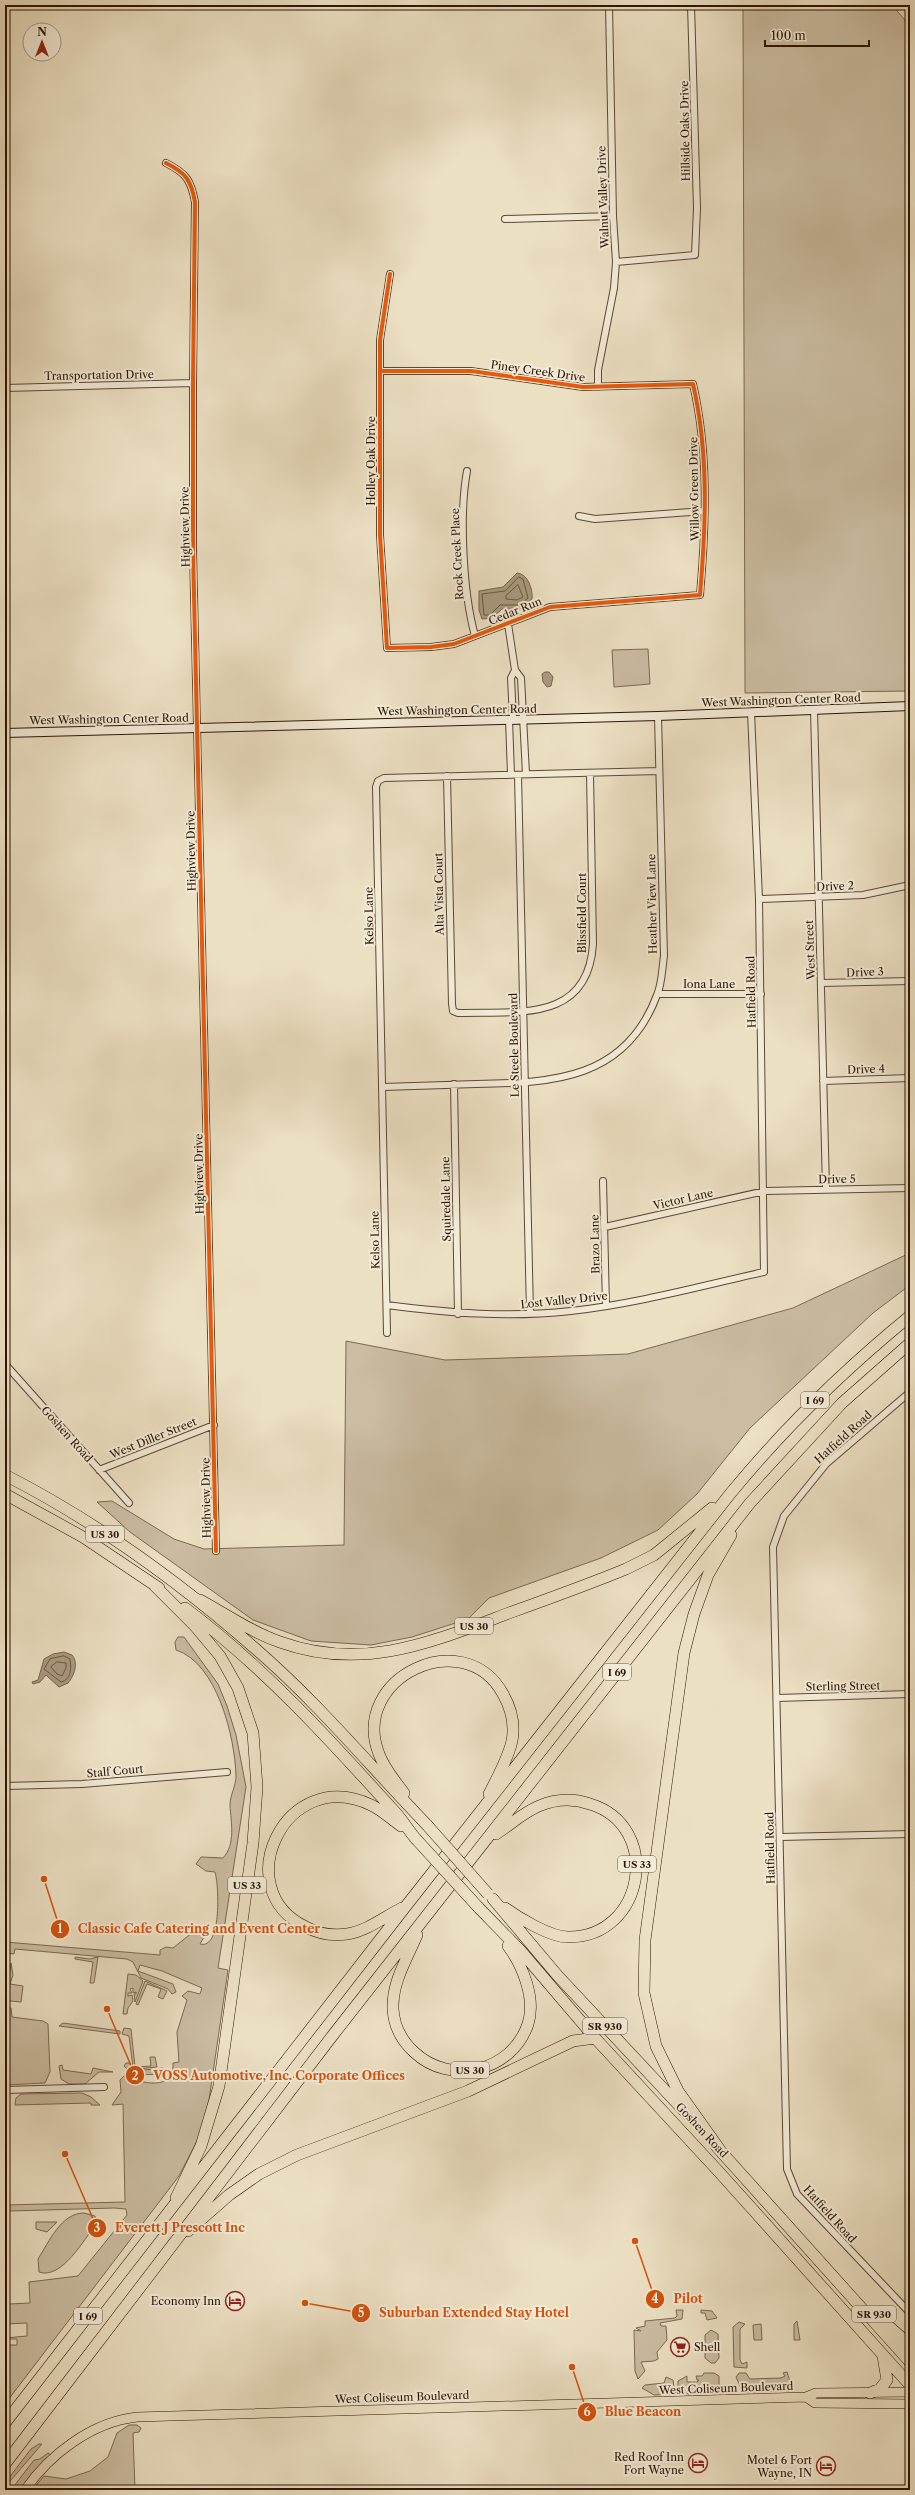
<svg xmlns="http://www.w3.org/2000/svg" width="915" height="2495" font-family="'Libre Caslon Text',serif">
	<style>
		.green { fill: #cbbda2; stroke: #7b6951 }
		.water { fill: #aa9b81; stroke: #77654d }
		.lines { fill: none; stroke-linecap: round; stroke-linejoin: round }
		.shore { stroke: #6a5840; stroke-width: 1 }
		.street-casing { stroke: #5b4831; stroke-width: 8 }
		.secondary-casing { stroke: #2b1500; stroke-width: 10 }
		.primary-casing { stroke: #2b1500; stroke-width: 10 }
		.highway-casing { stroke: #2b1500; stroke-width: 12 }
		.street { stroke: #f3ebd8; stroke-width: 6 }
		.secondary { stroke: #f3ebd8; stroke-width: 8 }
		.primary { stroke: #ece0c3; stroke-width: 9 }
		.highway { stroke: #ece0c3; stroke-width: 11 }
		.highway-bridge-casing { stroke: #2b1500; stroke-width: 12; stroke-linecap: butt }
		.highway-bridge { stroke: #ece0c3; stroke-width: 11 }
		.cycleway-casing { stroke: #f3ebd8; stroke-width: 6 }
		.cycleway { stroke: #e8590c; stroke-width: 4 }
		.labels { text-anchor: middle; stroke-width: 4; stroke-linejoin: round; paint-order: stroke }
		.shield { fill: #f3ebd8; stroke: #675541; stroke-width: 1 }
		.shield-label { font-size: 10px; font-weight: bold; fill: #2b1500 }
		.street-label { font-size: 11px; fill: #2b1500; stroke: #f3ebd8 }
		.poi-label { font-size: 11px; fill: #2b1500; stroke: #f3ebd8; text-anchor: end }
		.leader { fill: none; stroke: #d5520b; stroke-width: 1.5 }
		.callout-dot { fill: #d5520b; stroke: #f3ebd8; stroke-width: 1.5 }
		.mark-label { font-size: 12px; text-anchor: middle; font-weight: bold; fill: #fff }
		.callout-label { font-size: 12px; text-anchor: middle; font-weight: bold; fill: #d5520b; stroke: #f3ebd8; stroke-width: 4; stroke-linejoin: round; paint-order: stroke }
	</style>
	<rect width="100%" height="100%" fill="#ece0c3"/>
	<filter id="stains"><feTurbulence type="fractalNoise" baseFrequency=".005" numOctaves="4"/><feColorMatrix values="0 0 0 0 .2 0 0 0 0 .09 0 0 0 0 .02 0 0 0 .5 -.17"/></filter>
	<radialGradient id="worn" r=".72"><stop offset=".6" stop-color="#630" stop-opacity="0"/><stop offset="1" stop-color="#630" stop-opacity=".3"/></radialGradient>
	<path class="green" d="M743,5H892L910,26V691L745,693Z
		M648,649L650,684L614,687L612,650Z
		M910,1253V1285L873,1313L750,1428L697,1494L658,1530L601,1558L489,1598L468,1619L412,1637L371,1645L311,1641L253,1620L130,1532L97,1502L112,1501L174,1539L204,1549L344,1545L346,1341L445,1360L628,1354L793,1308Z
		M178,1637H184L218,1684L227,1706L236,1735L246,1787L218,1968L228,1970L209,2100L200,2135L179,2176L5,2404V2347L7,2345H17V2339H5V2338L27,2336V2323L5,2324V2285L8,2283L9,2304L30,2303L29,2282L78,2276L127,2215L126,2209L114,2208L9,2211L6,2212L7,2227H5V2205L125,2202L123,2104L112,2105L121,2092L120,2080L124,2076C141,2083 175,2092 173,2063L179,2062L177,2032L187,2000L182,1996L188,1991L200,1994L202,1988L162,1971L140,1965L138,1971L173,1984L176,1992L172,1994L168,1989L141,1978L133,1962L127,1959L15,1949L14,1954L6,1953L5,1959V1942L160,1955V1950L166,1947L173,1948L193,1932L203,1931L204,1937L200,1944C222,1950 219,1885 215,1872L206,1871L196,1864L201,1857L223,1858C236,1844 231,1823 230,1805C230,1795 236,1786 236,1776C235,1737 217,1663 176,1650L175,1642Z
		M75,1957L90,1959L98,1957L94,1983H90L93,1962L75,1959Z
		M11,1963L13,1975L10,1984L23,1986L21,2002L10,2001L7,1996Z
		M128,1974L136,1975L143,1981L135,2002L134,1994H136V1992L133,1993V1988L130,1989L132,1993H128V1996L132,1995L133,2001L128,2008L127,2014H123Z
		M145,1981L167,1991L163,1999L158,1997L161,1989L147,1984L138,2005L136,2004Z
		M5,2005L11,2008L12,2017L43,2021L48,2024L50,2072L45,2083L5,2085Z
		M63,2023L120,2031V2034L59,2026Z
		M124,2028L131,2029L135,2067L151,2066L150,2057H155L157,2067L138,2069L133,2067L129,2036L122,2034Z
		M126,2063H130L131,2068L135,2071L163,2068L165,2071L162,2074C150,2075 132,2076 124,2066Z
		M62,2065L63,2070L91,2074L93,2068L113,2072H99L85,2084H69L61,2079L59,2066Z
		M82,2093L91,2097L100,2105H91V2103L15,2105L16,2098L21,2094Z
		M84,2213L95,2216L97,2223C84,2239 62,2280 39,2272L38,2259C49,2242 61,2213 84,2213Z
		M36,2222H57L47,2232L36,2229Z
		M676,2310H683L682,2319L660,2323L661,2326H666L667,2340L657,2352L658,2359L654,2361L641,2362L645,2371L638,2379L635,2371L634,2330L641,2331L636,2328L645,2326V2321L675,2318L677,2316Z
		M701,2310L712,2311L717,2318L707,2320L705,2313H701Z
		M797,2321L800,2340H794V2324Z
		M739,2322L745,2324L740,2329V2360L742,2364L747,2362V2368L734,2367L733,2327Z
		M761,2324L762,2340H754L753,2325Z
		M711,2330L718,2334L719,2358L715,2363H711L705,2358V2335Z
		M787,2372L793,2391L748,2392L740,2386L736,2377L739,2373H746L750,2379L781,2378L785,2376L783,2373Z
		M704,2373H714L719,2376V2385L712,2393L688,2394L678,2388V2381L687,2376V2382H697L699,2380H697L696,2376H702Z
		M666,2377L673,2380L675,2394L654,2395L642,2388L645,2385L664,2383Z
		M129,2425H137L141,2428L139,2432L133,2433L135,2490H76L57,2485L53,2490H32L44,2476L66,2479L90,2471L108,2457L117,2433Z
		M39,2444H42L5,2487V2483L31,2449Z
		M48,2453L51,2455L21,2490H11L34,2460L40,2459Z"/>
	<path class="water" d="M517,573C528,574 533,589 532,599L520,609H502L492,618L482,619L479,610V591L503,587Z
		M545,672H549L553,677L551,686L547,687L543,682L542,674Z
		M64,1652L72,1655C79,1663 74,1676 68,1683L59,1687L46,1675L40,1682L33,1684L32,1682L38,1680L44,1659L53,1654Z"/>
	<g class="lines">
		<path class="shore" d="M519,577L523,579L528,598L519,605H500L490,615H484L482,594L505,591Z
			M518,585L523,597L517,600L506,599V596Z
			M64,1656L70,1659C71,1668 72,1679 61,1682L44,1669L50,1659Z
			M57,1662L66,1663V1668L62,1676L57,1674L51,1667Z"/>
		<defs>
			<path id="street" d="M166,163C186,173 191,180 195,202L193,383V551L216,1551
				M505,219L613,216
				M616,262L695,255L697,208L691,5
				M380,371H471L583,387L693,384C709,453 706,525 700,595L550,607L454,644L431,647L387,648L380,535V340L390,274
				M598,387V370L614,288L616,262L613,216L609,5
				M5,388L193,383
				M467,471C459,515 463,592 475,636
				M579,516L595,519L704,511
				M508,624L515,670L511,678L513,719
				M515,670L521,678L526,774
				M814,709L826,1189
				M509,719L511,775
				M518,775L530,1314
				M447,776L452,1004L453,1011L458,1013C518,1011 588,1023 593,944L590,773
				M759,899L863,895L910,885
				M821,983L910,981
				M658,994H761
				M823,1081L910,1078
				M454,1084L458,1314
				M383,1087C414,1086 445,1085 476,1084C554,1083 626,1079 657,995C662,984 662,969 664,956L658,716
				M603,1181L606,1306
				M605,1227L765,1191L910,1188
				M387,1305C450,1313 507,1318 571,1311C636,1304 701,1286 764,1272L759,899L751,712
				M387,1333L376,787L378,781L384,778L659,771
				M5,1364L129,1503
				M910,1392L826,1464L784,1516L773,1547L787,2169L797,2194L910,2313
				M99,1470L214,1425
				M777,1698L910,1694
				M5,1786L82,1784L227,1772
				M780,1837L910,1834
				M5,2090L104,2087"/>
			<path id="secondary" d="M5,733L658,716L910,706"/>
			<path id="primary" d="M806,2397L815,2403L910,2404
				M25,2490C50,2454 92,2422 137,2417L806,2397L816,2393L910,2392"/>
			<path id="highway" d="M5,1475C97,1522 181,1583 258,1651C319,1704 371,1767 427,1825
				M5,1494L83,1537L159,1588
				M154,1585L194,1625L220,1656L238,1688L253,1733L257,1787L253,1843L219,2086L201,2146L176,2198
				M200,1600C226,1614 251,1632 280,1642C363,1672 432,1642 509,1613C548,1599 587,1585 626,1569L654,1555L712,1508
				M185,1608C264,1667 330,1740 396,1813C403,1821 409,1831 416,1839
				M404,1793C395,1781 384,1768 379,1754C349,1678 464,1623 503,1694C511,1708 515,1725 512,1741C508,1759 497,1778 489,1794
				M401,1826C391,1819 382,1810 371,1805C285,1764 227,1890 306,1927C319,1934 333,1936 347,1934C367,1931 384,1917 402,1908
				M496,1834C510,1825 524,1812 539,1806C556,1799 573,1798 590,1804C663,1826 645,1938 568,1937C550,1937 519,1918 505,1908
				M493,1899L558,1976L687,2114
				M478,1907L520,1950L595,2038L720,2173L910,2385
				M417,1935C407,1959 392,1982 393,2009C394,2026 402,2041 414,2052C450,2086 512,2072 528,2024C536,1999 523,1966 508,1946
				M716,2146L910,2362
				M720,2150L678,2091L656,2046L644,1993L645,1940L684,1653L694,1614L708,1575L731,1535
				M188,2231L229,2195L259,2174L297,2155L468,2091L573,2041L595,2038
				M876,2315L910,2345
				M870,2393L880,2389L887,2380L883,2356
				M5,2423L406,1906L730,1494C784,1428 844,1370 910,1316
				M5,2464L333,2035L750,1503L842,1403L910,1343"/>
		</defs>
		<use href="#street" class="street-casing"/>
		<use href="#secondary" class="secondary-casing"/>
		<use href="#primary" class="primary-casing"/>
		<use href="#highway" class="highway-casing"/>
		<use href="#street" class="street"/>
		<use href="#secondary" class="secondary"/>
		<use href="#primary" class="primary"/>
		<use href="#highway" class="highway"/>
		<defs>
			<path id="highway-bridge" d="M427,1825L488,1894
				M416,1839L478,1907"/>
		</defs>
		<use href="#highway-bridge" class="highway-bridge-casing"/>
		<use href="#highway-bridge" class="highway-bridge"/>
		<defs>
			<path id="cycleway" d="M166,163C186,173 191,180 195,202L193,383V551L216,1551
				M380,371H471L583,387L693,384C709,453 706,525 700,595L550,607L454,644L431,647L387,648L380,535V340L390,274"/>
		</defs>
		<use href="#cycleway" class="cycleway-casing"/>
		<use href="#cycleway" class="cycleway"/>
	</g>
	<defs>
		<symbol id="hotel-ring" viewBox="-11 -11 22 22"><circle r="9.5" fill="#f3ebd8" stroke="#8f2418" stroke-width="1.5"/><path d="M-6-4.5h1.5V1H6V5H4.5V3h-9V5H-6ZM-4 0a1.8 1.8 0 1 1 3.6 0ZM.5 0V-2.5h3Q6-2.5 6 0Z" fill="#8f2418"/></symbol>
		<symbol id="supermarket-ring" viewBox="-11 -11 22 22"><circle r="9.5" fill="#f3ebd8" stroke="#8f2418" stroke-width="1.5"/><path d="M-6-5.5h2.5l.6 2H6L4.5 2H-2.5L-4.4-4H-6ZM-1.5 3.2a1.3 1.3 0 1 0 .1 0ZM3 3.2a1.3 1.3 0 1 0 .1 0Z" fill="#8f2418"/></symbol>
	</defs>
	<g fill-rule="evenodd">
		<use href="#hotel-ring" x="224" y="2290" width="22" height="22"/>
		<use href="#supermarket-ring" x="669" y="2336" width="22" height="22"/>
		<use href="#hotel-ring" x="687" y="2452" width="22" height="22"/>
		<use href="#hotel-ring" x="815" y="2455" width="22" height="22"/>
	</g>
	<g class="labels">
		<g class="shield">
			<rect x="801" y="1392" width="28" height="16" rx="3"/>
			<rect x="86" y="1526" width="38" height="16" rx="3"/>
			<rect x="455" y="1618" width="38" height="16" rx="3"/>
			<rect x="603" y="1664" width="28" height="16" rx="3"/>
			<rect x="618" y="1856" width="38" height="16" rx="3"/>
			<rect x="228" y="1877" width="38" height="16" rx="3"/>
			<rect x="583" y="2018" width="44" height="16" rx="3"/>
			<rect x="451" y="2062" width="38" height="16" rx="3"/>
			<rect x="852" y="2306" width="44" height="16" rx="3"/>
			<rect x="74" y="2308" width="28" height="16" rx="3"/>
		</g>
		<g class="shield-label">
			<text x="815" y="1404">I 69</text>
			<text x="105" y="1538">US 30</text>
			<text x="474" y="1630">US 30</text>
			<text x="617" y="1676">I 69</text>
			<text x="637" y="1868">US 33</text>
			<text x="247" y="1889">US 33</text>
			<text x="605" y="2030">SR 930</text>
			<text x="470" y="2074">US 30</text>
			<text x="874" y="2318">SR 930</text>
			<text x="88" y="2320">I 69</text>
		</g>
		<g class="street-label">
			<text transform="translate(685 131) rotate(-91)" y="4">Hillside Oaks Drive</text>
			<text transform="translate(603 197) rotate(-92)" y="4">Walnut Valley Drive</text>
			<text transform="translate(538 371) rotate(8)" y="4">Piney Creek Drive</text>
			<text transform="translate(99 375) rotate(-1)" y="4">Transportation Drive</text>
			<text transform="translate(371 461) rotate(-90)" y="4">Holley Oak Drive</text>
			<text transform="translate(694 489) rotate(-91)" y="4">Willow Green Drive</text>
			<text transform="translate(185 527) rotate(-91)" y="4">Highview Drive</text>
			<text transform="translate(457 554) rotate(-93)" y="4">Rock Creek Place</text>
			<text transform="translate(515 611) rotate(-22)" y="4">Cedar Run</text>
			<text transform="translate(781 700) rotate(-2)" y="4">West Washington Center Road</text>
			<text transform="translate(457 710) rotate(-1)" y="4">West Washington Center Road</text>
			<text transform="translate(109 719) rotate(-1)" y="4">West Washington Center Road</text>
			<text transform="translate(191 851) rotate(-91)" y="4">Highview Drive</text>
			<text transform="translate(835 886) rotate(-2)" y="4">Drive 2</text>
			<text transform="translate(439 894) rotate(-91)" y="4">Alta Vista Court</text>
			<text transform="translate(652 904) rotate(-91)" y="4">Heather View Lane</text>
			<text transform="translate(582 913) rotate(-90)" y="4">Blissfield Court</text>
			<text transform="translate(369 916) rotate(-91)" y="4">Kelso Lane</text>
			<text transform="translate(810 950) rotate(-92)" y="4">West Street</text>
			<text transform="translate(865 972) rotate(-2)" y="4">Drive 3</text>
			<text x="709" y="988">Iona Lane</text>
			<text transform="translate(751 992) rotate(-91)" y="4">Hatfield Road</text>
			<text transform="translate(514 1045) rotate(-91)" y="4">Le Steele Boulevard</text>
			<text transform="translate(866 1069) rotate(-2)" y="4">Drive 4</text>
			<text transform="translate(199 1174) rotate(-91)" y="4">Highview Drive</text>
			<text transform="translate(837 1179) rotate(-1)" y="4">Drive 5</text>
			<text transform="translate(446 1199) rotate(-91)" y="4">Squiredale Lane</text>
			<text transform="translate(683 1199) rotate(-13)" y="4">Victor Lane</text>
			<text transform="translate(375 1240) rotate(-91)" y="4">Kelso Lane</text>
			<text transform="translate(595 1244) rotate(-91)" y="4">Brazo Lane</text>
			<text transform="translate(564 1300) rotate(-6)" y="4">Lost Valley Drive</text>
			<text transform="translate(67 1434) rotate(48)" y="4">Goshen Road</text>
			<text transform="translate(843 1437) rotate(-42)" y="4">Hatfield Road</text>
			<text transform="translate(153 1438) rotate(-22)" y="4">West Diller Street</text>
			<text transform="translate(206 1498) rotate(-91)" y="4">Highview Drive</text>
			<text transform="translate(843 1686) rotate(-1)" y="4">Sterling Street</text>
			<text transform="translate(115 1771) rotate(-5)" y="4">Stalf Court</text>
			<text transform="translate(770 1848) rotate(-91)" y="4">Hatfield Road</text>
			<text transform="translate(702 2130) rotate(47)" y="4">Goshen Road</text>
			<text transform="translate(830 2214) rotate(48)" y="4">Hatfield Road</text>
			<text transform="translate(726 2388) rotate(-2)" y="4">West Coliseum Boulevard</text>
			<text transform="translate(402 2397) rotate(-2)" y="4">West Coliseum Boulevard</text>
		</g>
		<g class="poi-label">
			<text x="221" y="2305">Economy Inn</text>
			<text x="694" y="2351" text-anchor="start">Shell</text>
			<text x="684" y="2461">Red Roof Inn<tspan x="684" dy="13">Fort Wayne</tspan></text>
			<text x="812" y="2464">Motel 6 Fort<tspan x="812" dy="13">Wayne, IN</tspan></text>
		</g>
	</g>
	<path class="leader" d="M44 1879L60 1929M107 2009L135 2075M65 2154L97 2228M635 2241L655 2299M305 2303L361 2313M572 2367L587 2412"/>
	<g class="callout-dot">
		<circle cx="44" cy="1879" r="4"/>
		<circle cx="107" cy="2009" r="4"/>
		<circle cx="65" cy="2154" r="4"/>
		<circle cx="635" cy="2241" r="4"/>
		<circle cx="305" cy="2303" r="4"/>
		<circle cx="572" cy="2367" r="4"/>
		<circle cx="60" cy="1929" r="10"/>
		<circle cx="135" cy="2075" r="10"/>
		<circle cx="97" cy="2228" r="10"/>
		<circle cx="655" cy="2299" r="10"/>
		<circle cx="361" cy="2313" r="10"/>
		<circle cx="587" cy="2412" r="10"/>
	</g>
	<g class="mark-label">
		<text x="60" y="1933">1</text>
		<text x="135" y="2080">2</text>
		<text x="97" y="2232">3</text>
		<text x="655" y="2303">4</text>
		<text x="361" y="2317">5</text>
		<text x="587" y="2416">6</text>
	</g>
	<g class="callout-label">
		<text x="199" y="1933">Classic Cafe Catering and Event Center</text>
		<text x="279" y="2080">VOSS Automotive, Inc. Corporate Offices</text>
		<text x="180" y="2232">Everett J Prescott Inc</text>
		<text x="688" y="2303">Pilot</text>
		<text x="474" y="2317">Suburban Extended Stay Hotel</text>
		<text x="643" y="2416">Blue Beacon</text>
	</g>
	<rect width="915" height="2495" fill="none" stroke="#ece0c3" stroke-width="20"/>
	<rect x="6" y="6" width="903" height="2483" fill="none" stroke="#2b1500" stroke-width="2"/>
	<rect x="10" y="10" width="895" height="2475" fill="none" stroke="#2b1500"/>
	<g transform="translate(42 42)"><circle r="19" fill="#f3ebd8" stroke="#a39582"/>
	<path d="M0-3L7 15L0 10L-7 15Z" fill="#8f2418"/>
	<text y="-6" font-size="11" font-weight="bold" text-anchor="middle" fill="#2b1500">N</text>
	</g>
	<path d="M765 40v6h104v-6" fill="none" stroke="#2b1500" stroke-width="2"/>
	<text x="771" y="40" font-size="12" fill="#2b1500" stroke="#f3ebd8" stroke-width="3" paint-order="stroke">100 m</text>
	<rect width="100%" height="100%" filter="url(#stains)"/>
	<rect width="100%" height="100%" fill="url(#worn)"/>
</svg>
